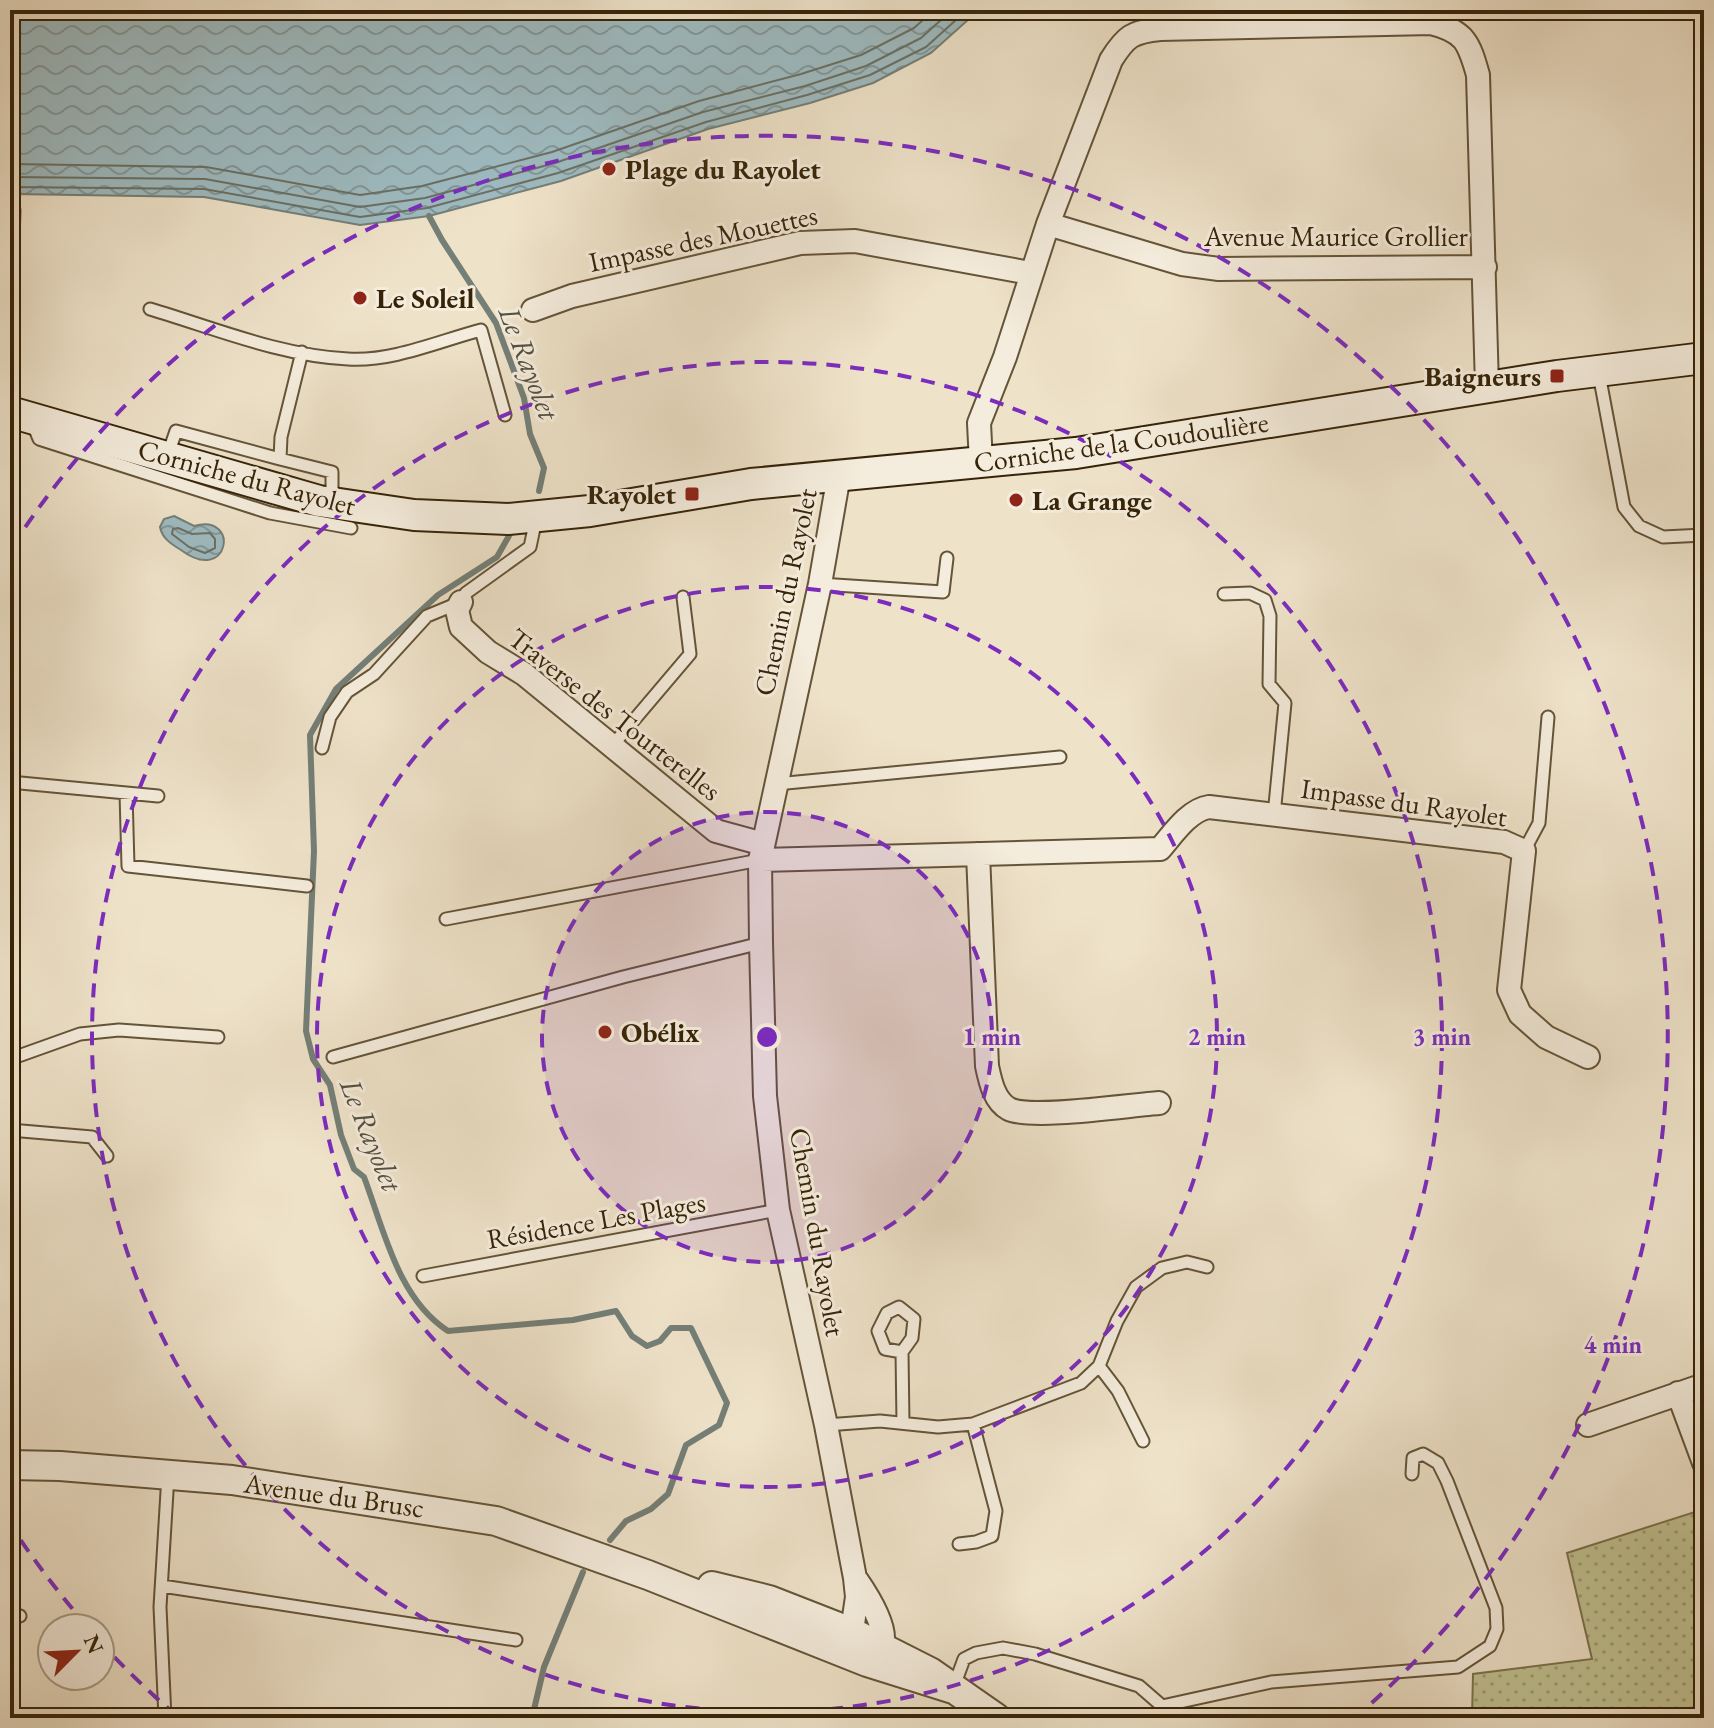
<svg xmlns="http://www.w3.org/2000/svg" width="1714" height="1728" font-family="'EB Garamond',serif">
	<style>
		.grass { fill: url(#grass-dots); stroke: #7b724c; stroke-width: 2 }
		.water { fill: url(#water-waves); stroke: #747f77; stroke-width: 2 }
		.lines { fill: none; stroke-linecap: round; stroke-linejoin: round }
		.shore { stroke: #6a7064; stroke-width: 2 }
		.stream { stroke: #747f77; stroke-width: 6 }
		.service-casing { stroke: #645438; stroke-width: 15 }
		.minor-casing { stroke: #645438; stroke-width: 26 }
		.tertiary-casing { stroke: #645438; stroke-width: 32 }
		.secondary-casing { stroke: #362408; stroke-width: 34 }
		.service { stroke: #f4ecdc; stroke-width: 11 }
		.minor { stroke: #f4ecdc; stroke-width: 22 }
		.tertiary { stroke: #f4ecdc; stroke-width: 28 }
		.secondary { stroke: #f4ecdc; stroke-width: 30 }
		.ring { fill: none; stroke: #7b2cbf; stroke-width: 4; stroke-dasharray: 14 10 }
		.poi-dot { fill: #8f2418; stroke: #f4ecdc; stroke-width: 3 }
		.labels { text-anchor: middle; stroke-width: 6; stroke-linejoin: round; paint-order: stroke }
		.poi-label { font-size: 28px; font-weight: bold; fill: #362408; stroke: #f4ecdc; text-anchor: start }
		.street-label { font-size: 28px; fill: #362408; stroke: #f4ecdc }
		.water-label { font-size: 30px; font-style: italic; fill: #555140; stroke: #f4ecdc }
		.centre { fill: #7b2cbf; stroke: #f4ecdc; stroke-width: 4 }
		.ring-label { font-size: 24px; text-anchor: middle; font-weight: bold; fill: #7b2cbf; stroke: #f4ecdc; stroke-width: 6; stroke-linejoin: round; paint-order: stroke }
	</style>
	<defs>
		<pattern id="grass-dots" width="8" height="8" patternUnits="userSpaceOnUse" patternTransform="scale(2)"><rect width="8" height="8" fill="#c0c191"/><path d="M2 2h.1M6 6h.1" fill="none" stroke="#9d9d74" stroke-width="1.8" stroke-linecap="round"/></pattern>
		<pattern id="water-waves" width="16" height="10" patternUnits="userSpaceOnUse" patternTransform="scale(2)"><rect width="16" height="10" fill="#9ebbc1"/><path d="M0 5q4-4 8 0t8 0" fill="none" stroke="#82989b"/></pattern>
	</defs>
	<rect width="100%" height="100%" fill="#eee2c9"/>
	<filter id="stains"><feTurbulence type="fractalNoise" baseFrequency=".0025" numOctaves="4"/><feColorMatrix values="0 0 0 0 .2 0 0 0 0 .09 0 0 0 0 .02 0 0 0 .5 -.17"/></filter>
	<radialGradient id="worn" r=".72"><stop offset=".6" stop-color="#630" stop-opacity="0"/><stop offset="1" stop-color="#630" stop-opacity=".3"/></radialGradient>
	<path class="grass" d="M1704,1509V1718H1472L1473,1674L1592,1659L1567,1553Z"/>
	<path class="water" d="M10,10H979L931,53L873,83L810,103L708,129L561,181L429,216L360,225L204,197L13,194L10,180Z
		M174,516L194,526C241,513 229,586 181,550C171,544 162,538 160,527L164,519Z"/>
	<g class="lines">
		<path class="shore" d="M10,164L206,167L360,195L422,186L552,152L699,101L801,74L861,55L914,28L934,10
			M10,177L205,179L360,207L425,198L555,163L703,112L805,86L866,66L921,38L952,10
			M10,187L204,189L360,217L427,208L558,173L706,122L807,95L870,75L926,47L967,10
			M178,528L192,534L210,533L215,539V548L205,553L189,547L172,534L173,529Z"/>
		<path class="stream" d="M429,216L442,240L496,323L524,398L530,434L544,468L539,491
			M510,534L497,557L438,595L336,689L310,735L314,851L306,1031L313,1059L330,1085L341,1135L354,1169L364,1177C384,1230 398,1299 448,1331L573,1320L616,1311L632,1336L647,1346L660,1341L671,1328H691L727,1403L719,1425L686,1445L668,1494L651,1509L626,1521L610,1540
			M532,1718L544,1667L583,1572"/>
		<defs>
			<path id="service" d="M150,309C214,328 281,356 348,359C392,362 439,341 481,330L505,415
				M10,337L14,210
				M302,352L281,437L280,459L332,472V491
				M1599,374L1624,507L1639,526L1663,537L1704,535
				M32,422L39,439L270,513L351,528
				M167,457L176,431L280,459
				M820,584L943,592L947,558
				M1224,594L1250,593L1265,600L1270,616L1269,684L1285,703L1274,815
				M612,746L690,654L683,597
				M322,748L330,717L347,692L374,674L427,616L461,602L466,593L530,547L536,519
				M10,782L158,796
				M776,784L1060,757
				M126,793L128,866L307,886
				M1524,851L1539,823L1548,717
				M446,919L760,860
				M333,1057L623,977L761,943
				M10,1059L80,1034L119,1030L218,1037
				M10,1130L92,1137L107,1156
				M423,1276L778,1210
				M902,1352L885,1349L878,1331L887,1313L899,1307L914,1319L912,1338L902,1352L903,1423
				M1099,1366L1118,1391L1143,1441
				M826,1425L880,1421L938,1427L973,1424L1081,1383L1099,1366L1117,1321L1136,1287L1162,1268L1187,1262L1207,1267
				M959,1544L976,1542L992,1536L996,1511L973,1424
				M162,1586L516,1640
				M10,1613L20,1616
				M954,1686L964,1659L976,1653L1003,1648L1035,1654L1139,1686L1162,1706L1168,1718
				M1162,1706L1271,1682L1458,1667L1490,1646L1497,1629L1496,1608L1447,1481L1438,1463L1423,1454L1413,1458L1412,1474
				M165,1718L160,1607L168,1475"/>
			<path id="minor" d="M1048,224L1182,264L1219,269L1485,267
				M533,310L572,296L800,243L855,241L1030,273
				M981,463L979,423L1005,357L1048,224L1111,60C1126,36 1132,32 1160,29L1431,23C1465,31 1469,43 1478,75L1487,387
				M839,475L820,584L760,860L761,943L765,1096L778,1210L826,1425L855,1578L857,1597L850,1644L853,1647
				M461,602L457,610L461,627L488,652L524,674L716,831L763,844
				M978,854L987,1066C990,1080 994,1101 1009,1109C1031,1120 1130,1105 1159,1103
				M760,860L1160,849C1173,834 1189,810 1209,807L1504,842L1524,851L1509,990L1520,1014L1546,1037L1588,1057
				M1678,1393L1704,1463
				M1588,1425L1704,1385
				M856,1579C865,1592 883,1620 883,1638C882,1645 876,1648 870,1651L866,1650"/>
			<path id="tertiary" d="M10,1465L60,1466L232,1480L496,1521L648,1575L867,1662L953,1689
				M712,1586L769,1600L851,1632L930,1672L996,1718"/>
			<path id="secondary" d="M10,412L319,501L414,515L508,519L590,511L751,484L1076,453L1557,376L1704,358"/>
		</defs>
		<use href="#service" class="service-casing"/>
		<use href="#minor" class="minor-casing"/>
		<use href="#tertiary" class="tertiary-casing"/>
		<use href="#secondary" class="secondary-casing"/>
		<use href="#service" class="service"/>
		<use href="#minor" class="minor"/>
		<use href="#tertiary" class="tertiary"/>
		<use href="#secondary" class="secondary"/>
	</g>
	<circle cx="767" cy="1037" r="225" fill="#7b2cbf" fill-opacity=".12"/>
	<g class="ring">
		<circle cx="767" cy="1037" r="225"/>
		<circle cx="767" cy="1037" r="450"/>
		<circle cx="767" cy="1037" r="675"/>
		<path d="M177 1716A900 900 0 0 1 103 1645M88 1627A900 900 0 0 1 12 1527M12 547A900 900 0 1 1 1357 1716"/>
	</g>
	<g class="poi-dot">
		<circle cx="609" cy="169" r="8"/>
		<circle cx="360" cy="298" r="8"/>
		<rect x="1549" y="368" width="16" height="16" rx="4"/>
		<rect x="684" y="486" width="16" height="16" rx="4"/>
		<circle cx="1016" cy="500" r="8"/>
		<circle cx="605" cy="1032" r="8"/>
	</g>
	<g class="labels">
		<g class="poi-label">
			<text x="625" y="179">Plage du Rayolet</text>
			<text x="376" y="308">Le Soleil</text>
			<text x="1541" y="386" text-anchor="end">Baigneurs</text>
			<text x="676" y="504" text-anchor="end">Rayolet</text>
			<text x="1032" y="510">La Grange</text>
			<text x="621" y="1042">Obélix</text>
		</g>
		<g class="street-label">
			<text x="1336" y="246">Avenue Maurice Grollier</text>
			<text transform="translate(703 238) rotate(-12)" y="10">Impasse des Mouettes</text>
			<text transform="translate(1121 442) rotate(-8)" y="10">Corniche de la Coudoulière</text>
			<text transform="translate(247 477) rotate(15)" y="10">Corniche du Rayolet</text>
			<text transform="translate(785 592) rotate(-78)" y="10">Chemin du Rayolet</text>
			<text transform="translate(615 714) rotate(38)" y="10">Traverse des Tourterelles</text>
			<text transform="translate(1404 802) rotate(8)" y="10">Impasse du Rayolet</text>
			<text transform="translate(596 1220) rotate(-10)" y="10">Résidence Les Plages</text>
			<text transform="translate(818 1232) rotate(80)" y="10">Chemin du Rayolet</text>
			<text transform="translate(334 1495) rotate(8)" y="10">Avenue du Brusc</text>
		</g>
		<g class="water-label">
			<text transform="translate(529 363) rotate(69)" y="10">Le Rayolet</text>
			<text transform="translate(371 1135) rotate(68)" y="10">Le Rayolet</text>
		</g>
	</g>
	<circle cx="767" cy="1037" r="12" class="centre"/>
	<g class="ring-label">
		<text x="992" y="1045">1 min</text>
		<text x="1217" y="1045">2 min</text>
		<text x="1442" y="1045">3 min</text>
		<text x="1613" y="1353">4 min</text>
	</g>
	<rect width="1714" height="1728" fill="none" stroke="#eee2c9" stroke-width="40"/>
	<rect x="12" y="12" width="1690" height="1704" fill="none" stroke="#362408" stroke-width="4"/>
	<rect x="20" y="20" width="1674" height="1688" fill="none" stroke="#362408" stroke-width="2"/>
	<g transform="translate(76 1652) rotate(66)"><circle r="38" fill="#f4ecdc" stroke="#a89c87" stroke-width="2"/>
	<path d="M0-6L14 30L0 20L-14 30Z" fill="#8f2418"/>
	<text y="-12" font-size="22" font-weight="bold" text-anchor="middle" fill="#362408">N</text>
	</g>
	<rect width="100%" height="100%" filter="url(#stains)"/>
	<rect width="100%" height="100%" fill="url(#worn)"/>
</svg>
